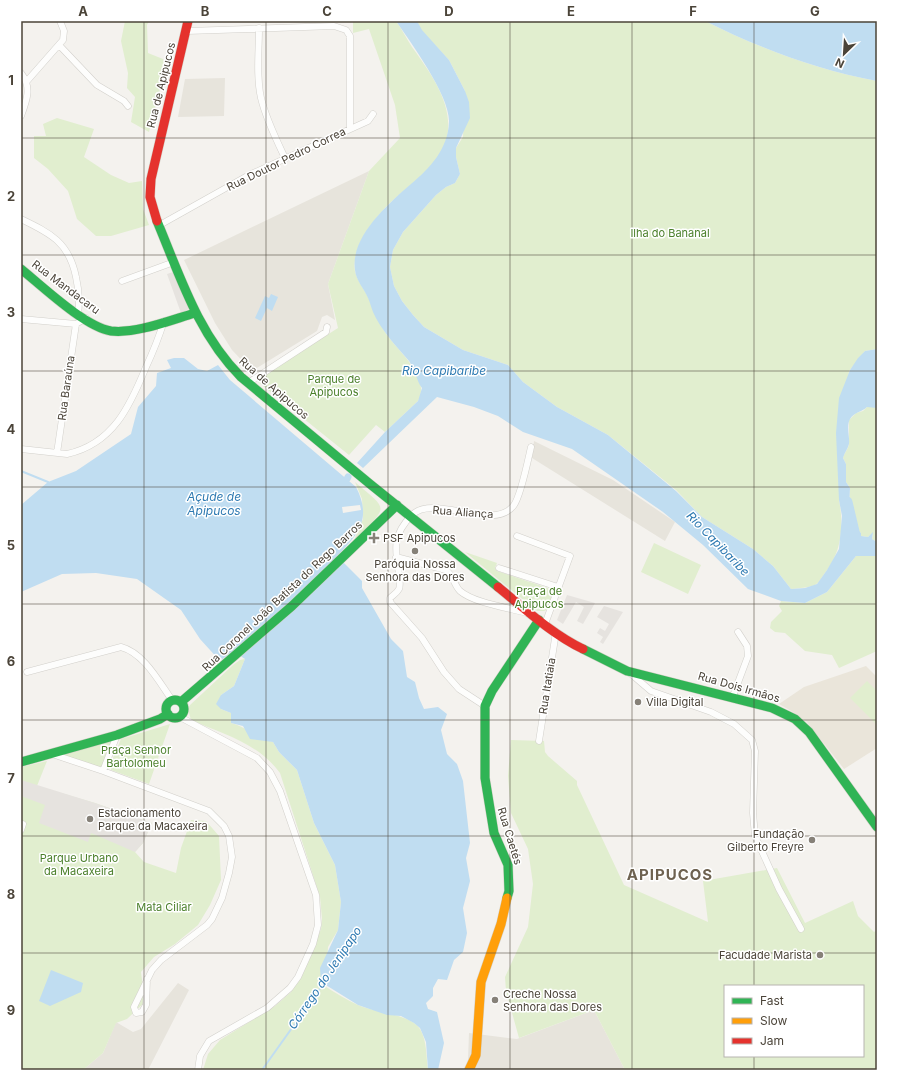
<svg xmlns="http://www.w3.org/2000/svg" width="898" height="1091" font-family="Inter,sans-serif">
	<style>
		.residential { fill: #e7e4dc }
		.education { fill: #eae5da }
		.green { fill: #e1eecf; fill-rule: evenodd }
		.parking { fill: #e6e3df }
		.water { fill: #c0ddf1 }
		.pier { fill: #f4f2ee }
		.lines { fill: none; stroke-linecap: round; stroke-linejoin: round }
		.stream { stroke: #c0ddf1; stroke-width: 2 }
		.canal { stroke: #c0ddf1; stroke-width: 7 }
		.river { stroke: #c0ddf1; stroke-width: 11 }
		.street-casing { stroke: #d2d0cb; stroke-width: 7 }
		.fast-casing { stroke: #d3cfc5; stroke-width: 10 }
		.slow-casing { stroke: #d3cfc5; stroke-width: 10 }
		.jam-casing { stroke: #d3cfc5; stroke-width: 10 }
		.street { stroke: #fdfdfc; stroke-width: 6 }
		.fast { stroke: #30b455; stroke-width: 9 }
		.slow { stroke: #ff9f0a; stroke-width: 9 }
		.jam { stroke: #e5322d; stroke-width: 9 }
		.grid { fill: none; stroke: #4b4439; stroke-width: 1; stroke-opacity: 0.55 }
		.poi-dot { fill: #868178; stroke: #fff; stroke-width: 1.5 }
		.labels { text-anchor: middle; stroke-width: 3; stroke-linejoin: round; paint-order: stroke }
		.street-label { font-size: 11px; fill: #4b4439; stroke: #fff }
		.park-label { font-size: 11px; fill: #4a7f2a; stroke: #fff }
		.poi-label { font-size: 11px; fill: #4b4439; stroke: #fff; text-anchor: start }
		.water-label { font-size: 12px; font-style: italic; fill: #2e7ab2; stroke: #fff }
		.district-label { font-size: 15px; font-weight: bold; letter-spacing: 1px; fill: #6e6250; stroke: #fff }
		.neatline { fill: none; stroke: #4b4439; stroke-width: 1.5 }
		.grid-label { font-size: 13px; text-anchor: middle; font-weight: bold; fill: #4b4439 }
	</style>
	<rect width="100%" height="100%" fill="#f4f2ee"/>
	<path class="residential" d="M225,78L224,116L178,117L185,79Z
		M369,171L328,284L335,320L327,315L322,317L317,331L252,371L232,350L215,323L184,260Z
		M534,441L613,480L675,522L665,541L532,458Z
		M178,983L189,990L148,1070H83L103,1053L116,1022L133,1032L141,1029Z
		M594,1010L625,1070H463L468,1060L469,1033L517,1039Z"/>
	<path class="education" d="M866,666L877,677V748L844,769L807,722L793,712L779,704L804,687Z"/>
	<path class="green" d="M125,21H149L147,25L148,53L163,59L166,65L149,132L131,122L135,97L127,88L128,73L121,41Z
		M353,21H396C402,29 406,38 412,47C435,79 465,120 437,159C421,181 395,194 378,216C367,230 357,243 355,261C352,275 362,285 368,297C374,311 378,322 387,335C400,353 431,378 418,401L385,432L376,425L349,455L258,382L259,378L338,328L328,284L369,171L400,138L395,105L369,29L353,33Z
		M417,21H705C759,48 817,70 877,81V349L865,351L849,371L839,500C844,526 842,551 825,573C822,577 819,583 815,585C808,588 799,588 791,589L773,566L753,549L702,517L676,490L608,435L557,407L523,382L508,365L463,350L424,327L413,315L402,301L394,286L390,267L393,250L403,232L436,195L446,187L455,183L460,174L456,157V148L463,137L465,91L449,60L421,30Z
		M57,118L94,129L84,157L111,175L129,183L142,181L143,209L149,225L111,236H96L77,219L68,191L48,169L34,158V136H46L43,124Z
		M871,406L877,408V542L872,539L873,533L868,537L861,536V533L855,529L849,520L852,513L849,506L850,488L846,482V464L843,458C844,453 849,448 849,443C849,435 849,428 849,420L856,413L863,411L867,407Z
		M355,482C389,511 388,505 358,537L355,538L363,519L362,499Z
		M654,543L701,565L688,594L641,572Z
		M465,552L497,563L495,568L497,571L548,588L552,594L549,609L544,611H537Z
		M866,555L877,556V651L839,668L832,655L805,651L785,633L775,632L770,628L771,622L782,611L779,606L781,601L805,603L827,592L856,556Z
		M245,659L234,686L221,695V709L231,713V723C247,727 258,739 273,742L279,752L297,770L314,823L335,865L341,902L338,930L328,947L326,987C336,993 347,1000 358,1005C373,1012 411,1014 420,1029C427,1041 426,1055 428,1070H203L208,1054L220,1040L275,1006L291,992L304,970L321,929L322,919L320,897L280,773C258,743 223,734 191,720L188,709L190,705L233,665L240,660Z
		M867,681L877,691V725L850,698Z
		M170,724L149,784L111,770L110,765L121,739Z
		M114,736L102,769L56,753Z
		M511,740L544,741L545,752L548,756L577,781V785L624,885L708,922L703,881L777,868L805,923L853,901L858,916L874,932L877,930V1070H625L594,1010L519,1038L506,991L505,977L528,927L533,884L528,849L511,813L508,776ZM725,986H863V1056H725Z
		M47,761L37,786L95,803L152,823L143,843L135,852L144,862L176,873L181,848L191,820L206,821L219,836L221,880L210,905L198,925L175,944L154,957L141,972L145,1002L127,1019L116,1023L103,1053L83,1070H21V767Z"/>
	<path class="parking" d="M176,271L189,309L181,313L167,274Z
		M567,595L595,603L583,624L577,621L584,607L576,602L563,624L557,620Z
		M604,606L623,612L603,644L600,642L603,637L597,633L600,628L605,631L609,624L597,617Z
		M21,780L95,803L152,823L143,843L135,852L91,833L88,842L39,823L45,805L21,796Z"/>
	<path class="water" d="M396,21H417L422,30L449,60L465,91L469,102L470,118L456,148V157L460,174L455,183L446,187L436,195L403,232L393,250L390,267L394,286L402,301L413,315L424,327L463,350L508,365L523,382L557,407L608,435L676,491L702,517L753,549L773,566L791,589L805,588L817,584L827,570L839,549L842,516L839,500L836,433L839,398L850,370L858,358L865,351L877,349V408L867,407C862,412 854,412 850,419C846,426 850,437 849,444C848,449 844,453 843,458L846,464V482L850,488L849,508L854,514H851L849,520L853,522L852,525L861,533V536L868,537L873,532L872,539L877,542V556H856L827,592L805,603L781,601L748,589L703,545L663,512L572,449L523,432L498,416L474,407L437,397L363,468L357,463L385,432L418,401L422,388C417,382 415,369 409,361C396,346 381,330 373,312C371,307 370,302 368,298C364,288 356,281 355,270C350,237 388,204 411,184C430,168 448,149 449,122C450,96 411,43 396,21Z
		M705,21L877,22V81C817,70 759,48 705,21Z
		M271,294L278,297L272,311L267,308L261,321L255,318L265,296L269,298Z
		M174,358H184L198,369L207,371L218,365L230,380L356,487C372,518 359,534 337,556L362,581V588L391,639L403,651L407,677L415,682L419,698L424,709L438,707L447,714L441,730L447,754L457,764L463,781L470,843L466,858L470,881L463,908L467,933L463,952L454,960L447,980L438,979L433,988V996L426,1003L428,1009L437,1012L444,1043L438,1070H428L426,1042L420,1028L414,1023L401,1016L387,1015L358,1005L321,982L320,968L338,930L341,902L335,865L314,823L297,770L279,752L273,742L250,739L243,726L231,723V713L221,709L216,704L221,695L234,686L245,659L233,651L220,661L200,639L181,610L137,579L96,573L62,574L21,592V505L48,482L76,471L131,434L138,407L156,386L157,373L171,368L167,360Z
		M51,970L83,983L81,992L50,1006L39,1001Z"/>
	<path class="pier" d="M360,505L361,510L343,513L342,507Z"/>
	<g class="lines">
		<path class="stream" d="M21,471L48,482
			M262,1070L324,983"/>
		<path class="canal" d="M347,479L348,477"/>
		<path class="river" d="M847,502L856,540"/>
		<defs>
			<path id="street" d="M259,28C259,51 256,76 261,98C266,119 276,139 285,158
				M187,31L334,26L346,30L350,36V128
				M59,45L97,85L124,101L128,106
				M21,73C32,87 27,100 21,116
				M27,81L63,40L64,31L60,21
				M21,219C50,233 69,242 76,277C79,290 80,300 78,314
				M158,226L249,175L368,121L373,114
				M122,281L174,262
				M21,319L76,324L86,318
				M248,383L326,332L327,327
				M21,449L67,454C113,444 130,406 146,367C153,352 159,337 164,321
				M57,453L76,324
				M517,536L570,556L545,624
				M396,557L446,570C453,575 454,585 460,591C474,603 509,608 527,613
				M499,568L558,587
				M27,672L121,647C144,653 159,682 172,700
				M630,673L651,691L711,712L734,724L752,740L755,751L753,813L755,836L779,889L801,929
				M733,696L748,656L747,646L738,632
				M485,706L459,689L444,672L422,638L390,602V598C393,595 397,593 399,589C401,585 399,579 399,574C395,549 392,535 412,515C434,493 494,533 514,505C521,495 528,460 531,447
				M180,717L257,758L270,772L280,791L316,895L318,925L313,944L298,977L290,988L267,1008L209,1041L200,1056L198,1070
				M539,741L556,632
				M52,754L103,771L209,811L224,826L229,836L232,857L229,873L222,898L212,919L207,925L161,960L152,970L134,1007L136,1013L142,1012L146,1005L147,979
				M103,771L117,735
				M21,830L23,824"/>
			<path id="fast" d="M157,221C180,276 198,334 241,377L370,484L498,587
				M21,269C42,286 85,327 111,331C136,334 171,320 195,313
				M583,649L627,671L772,708L795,719L809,732L877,827
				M166 709a9 9 0 1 1 18 0a9 9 0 1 1-18 0Z
				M181,702L292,606L397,505
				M21,762L117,735L160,719L168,714
				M507,898L509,891L508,865L494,833L485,778V706L492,691L539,620"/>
			<path id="slow" d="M469,1070L476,1055L481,982L501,924L507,898"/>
			<path id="jam" d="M157,221L150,197L151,179L188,21
				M498,587C525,609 552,634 583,649"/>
		</defs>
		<use href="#street" class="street-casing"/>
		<use href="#fast" class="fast-casing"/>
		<use href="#slow" class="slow-casing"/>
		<use href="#jam" class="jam-casing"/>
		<use href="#street" class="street"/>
		<use href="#fast" class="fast"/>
		<use href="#slow" class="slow"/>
		<use href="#jam" class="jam"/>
	</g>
	<path class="grid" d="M144,21V1070M266,21V1070M388,21V1070M510,21V1070M632,21V1070M754,21V986M21,138H877M21,255H877M21,371H877M21,487H877M21,604H877M21,720H877M21,836H877M21,953H877M754,1056V1070"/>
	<g class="poi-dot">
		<path d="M372 532h4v4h4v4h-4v4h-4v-4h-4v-4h4z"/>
		<circle cx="415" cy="551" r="4"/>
		<circle cx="638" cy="702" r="4"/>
		<circle cx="90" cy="819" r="4"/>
		<circle cx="812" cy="840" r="4"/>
		<circle cx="820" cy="955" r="4"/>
		<circle cx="495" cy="1000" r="4"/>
	</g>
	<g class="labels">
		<g class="street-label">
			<text transform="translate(161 85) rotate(-76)" y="4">Rua de Apipucos</text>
			<text transform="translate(286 159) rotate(-26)" y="4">Rua Doutor Pedro Correa</text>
			<text transform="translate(66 287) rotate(37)" y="4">Rua Mandacaru</text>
			<text transform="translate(66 388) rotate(-82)" y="4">Rua Baraúna</text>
			<text transform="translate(274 388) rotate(41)" y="4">Rua de Apipucos</text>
			<text transform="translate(463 512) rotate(4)" y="4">Rua Aliança</text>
			<text transform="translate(282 596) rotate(-43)" y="4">Rua Coronel João Batista do Rego Barros</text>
			<text transform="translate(547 686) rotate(-81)" y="4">Rua Itatiaia</text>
			<text transform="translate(739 687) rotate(16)" y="4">Rua Dois Irmãos</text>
			<text transform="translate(510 836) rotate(73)" y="4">Rua Caetés</text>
		</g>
		<g class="park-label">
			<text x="670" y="237">Ilha do Bananal</text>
			<text x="334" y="383">Parque de<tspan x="334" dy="13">Apipucos</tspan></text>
			<text x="539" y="595">Praça de<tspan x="539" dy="13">Apipucos</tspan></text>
			<text x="136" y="754">Praça Senhor<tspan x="136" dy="13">Bartolomeu</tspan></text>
			<text x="79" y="862">Parque Urbano<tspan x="79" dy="13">da Macaxeira</tspan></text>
			<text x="164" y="911">Mata Ciliar</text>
		</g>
		<g class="poi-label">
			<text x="383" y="542">PSF Apipucos</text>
			<text x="415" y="568" text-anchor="middle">Paróquia Nossa<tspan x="415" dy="13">Senhora das Dores</tspan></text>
			<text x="646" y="706">Villa Digital</text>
			<text x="98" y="817">Estacionamento<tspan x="98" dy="13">Parque da Macaxeira</tspan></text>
			<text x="804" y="838" text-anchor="end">Fundação<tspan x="804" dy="13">Gilberto Freyre</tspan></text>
			<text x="812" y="959" text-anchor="end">Facudade Marista</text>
			<text x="503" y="998">Creche Nossa<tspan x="503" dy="13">Senhora das Dores</tspan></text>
		</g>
		<g class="water-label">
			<text x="444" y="375">Rio Capibaribe</text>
			<text x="214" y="501">Açude de<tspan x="214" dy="14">Apipucos</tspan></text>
			<text transform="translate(718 544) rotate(46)" y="4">Rio Capibaribe</text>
			<text transform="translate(325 978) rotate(-56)" y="4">Córrego do Jenipapo</text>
		</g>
		<g class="district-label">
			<text x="670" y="880">APIPUCOS</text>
		</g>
	</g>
	<rect width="898" height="1091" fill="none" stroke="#ffffff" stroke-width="44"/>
	<rect x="724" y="985" width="140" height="72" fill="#ffffff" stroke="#b7b4b0"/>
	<rect x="732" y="998" width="20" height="6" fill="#30b455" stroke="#b7b4b0"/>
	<text x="760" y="1005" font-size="12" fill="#4b4439">Fast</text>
	<rect x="732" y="1018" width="20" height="6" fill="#ff9f0a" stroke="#b7b4b0"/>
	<text x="760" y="1025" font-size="12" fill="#4b4439">Slow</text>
	<rect x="732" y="1038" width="20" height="6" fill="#e5322d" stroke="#b7b4b0"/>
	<text x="760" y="1045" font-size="12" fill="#4b4439">Jam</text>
	<g transform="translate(844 54) rotate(205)" stroke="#ffffff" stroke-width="3" paint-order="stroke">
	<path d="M0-3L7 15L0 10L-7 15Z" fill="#4b4439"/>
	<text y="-6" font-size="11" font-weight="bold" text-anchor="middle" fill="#4b4439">N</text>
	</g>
	<rect x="22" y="22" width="854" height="1047" class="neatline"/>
	<g class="grid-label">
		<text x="83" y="16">A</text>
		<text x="205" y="16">B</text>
		<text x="327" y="16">C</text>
		<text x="449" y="16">D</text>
		<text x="571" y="16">E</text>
		<text x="693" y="16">F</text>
		<text x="815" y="16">G</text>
		<text x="11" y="85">1</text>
		<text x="11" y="201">2</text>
		<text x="11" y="317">3</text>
		<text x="11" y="434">4</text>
		<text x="11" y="550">5</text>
		<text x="11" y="666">6</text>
		<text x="11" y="783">7</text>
		<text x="11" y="899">8</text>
		<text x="11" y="1015">9</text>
	</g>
</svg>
